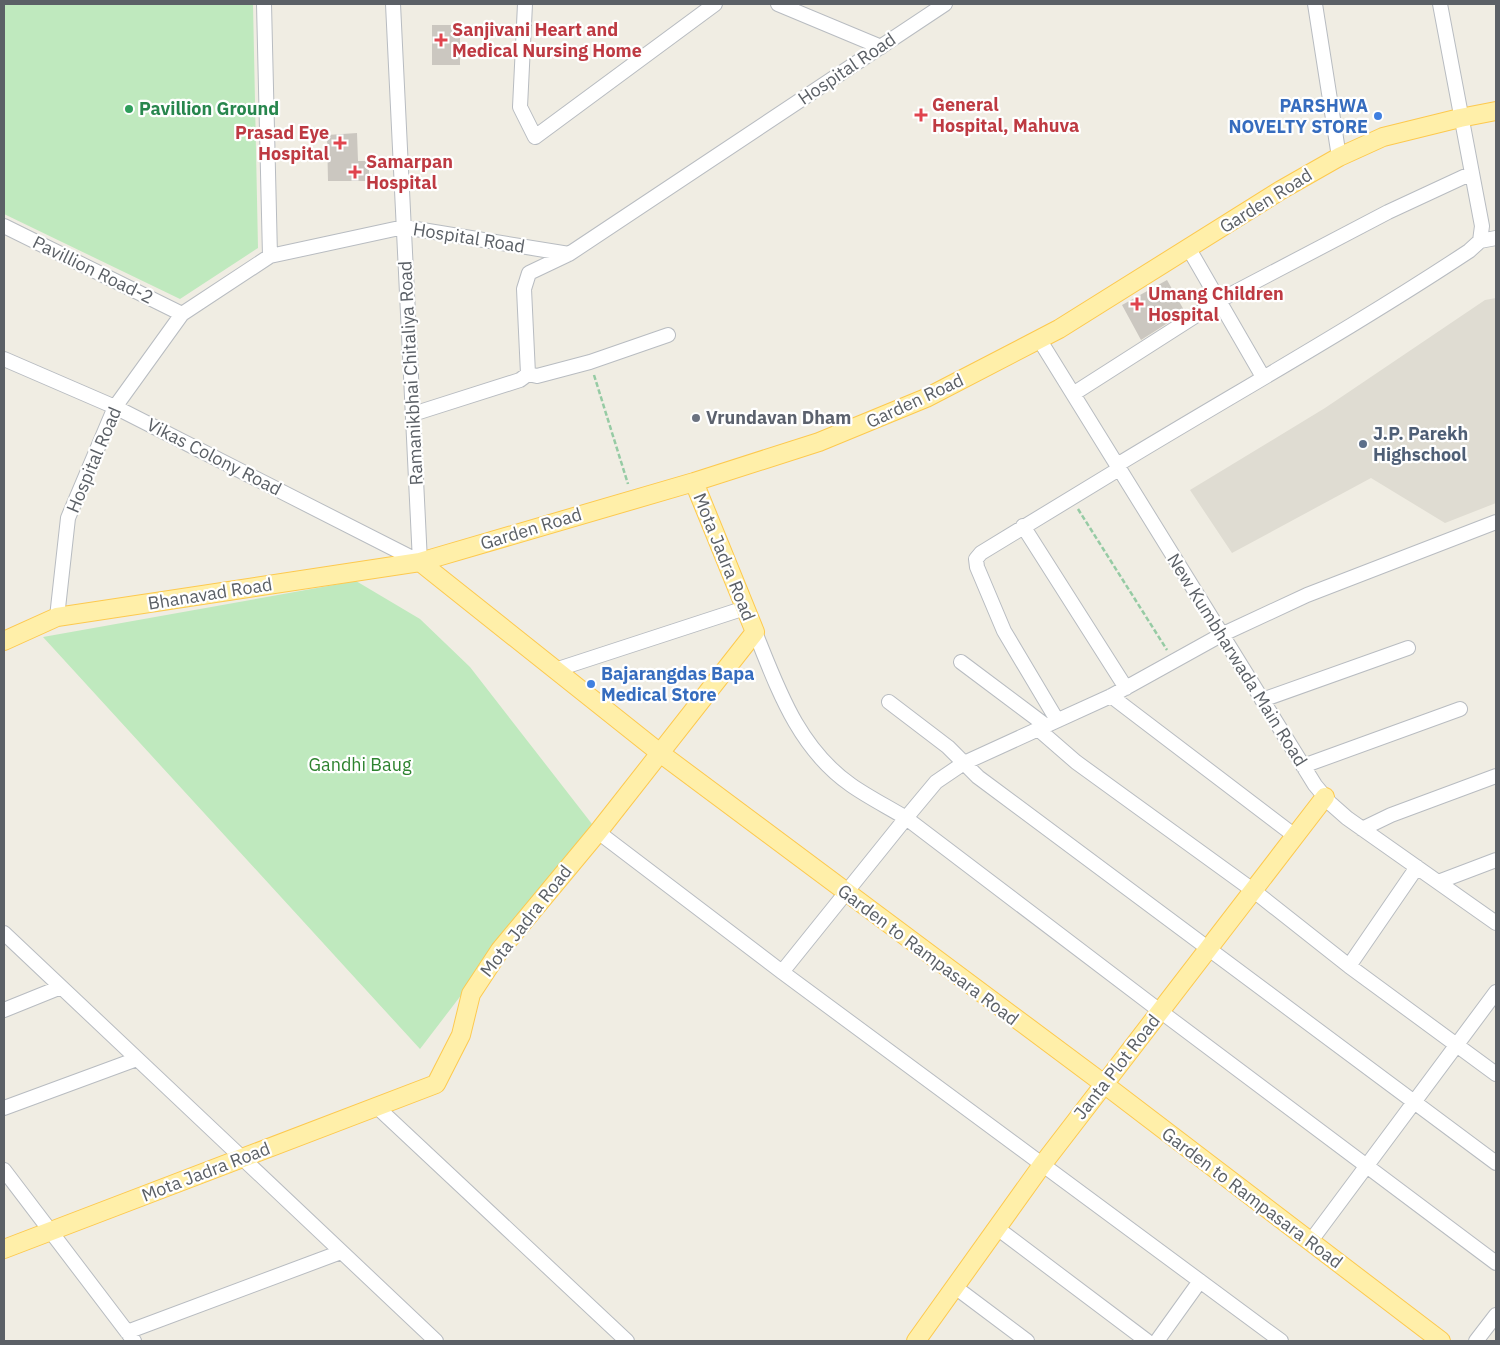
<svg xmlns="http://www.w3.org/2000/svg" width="1500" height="1345" font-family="'IBM Plex Sans',sans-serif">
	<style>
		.education { fill: #dfdcd2 }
		.green { fill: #bfe9be }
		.building { fill: #cbc7c0 }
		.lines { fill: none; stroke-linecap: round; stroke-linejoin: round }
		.minor-casing { stroke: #b8bcc1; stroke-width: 16 }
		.major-casing { stroke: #fdc94e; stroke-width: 20 }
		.path { stroke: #96cba4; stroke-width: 2.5; stroke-dasharray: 5 2.5; stroke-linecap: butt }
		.minor { stroke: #fff; stroke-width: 14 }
		.major { stroke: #ffefa9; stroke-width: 18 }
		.health-dot { fill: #e0444e; stroke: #fff; stroke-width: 2 }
		.leisure-dot { fill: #2e9e5b; stroke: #fff; stroke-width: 2 }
		.shop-dot { fill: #3f7fe0; stroke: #fff; stroke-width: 2 }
		.worship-dot { fill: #6b7280; stroke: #fff; stroke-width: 2 }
		.service-dot { fill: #5c6f8a; stroke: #fff; stroke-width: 2 }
		.labels { text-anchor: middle; stroke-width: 4.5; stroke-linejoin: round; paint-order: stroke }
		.health-label { font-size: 18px; font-weight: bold; fill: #be3a42; stroke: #fff; text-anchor: start }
		.street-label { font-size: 18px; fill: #5b6066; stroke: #fff }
		.shop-label { font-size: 18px; font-weight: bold; fill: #366cbe; stroke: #fff; text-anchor: end }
		.leisure-label { font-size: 18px; font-weight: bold; fill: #27864d; stroke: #fff; text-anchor: start }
		.worship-label { font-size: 18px; font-weight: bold; fill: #5b616d; stroke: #fff; text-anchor: start }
		.service-label { font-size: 18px; font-weight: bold; fill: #4e5e75; stroke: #fff; text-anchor: start }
		.park-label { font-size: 18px; fill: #2d832f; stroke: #fff }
	</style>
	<rect width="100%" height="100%" fill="#f0ede3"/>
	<path class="education" d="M1496,298V503L1445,523L1371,478L1232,553L1190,490L1325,408L1485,300Z"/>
	<path class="green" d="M4,4H253L258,248L180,299L4,214Z
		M356,581L420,619L470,667L592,824L420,1049L43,637Z"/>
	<path class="building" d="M432,25H460V65H432Z
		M357,133L358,161H369V181H328L327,135Z
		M1167,280L1185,312L1141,340L1122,305Z"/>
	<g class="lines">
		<defs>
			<path id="minor" d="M264,4L270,256
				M525,4L520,107L535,137L715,4
				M778,4L881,47
				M1315,4L1339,157
				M4,226L182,314
				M1480,241L1496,238
				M1189,249L1263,377
				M1039,339L1315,785L1330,803L1347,818L1496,923
				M4,359L115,407L420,562L393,4
				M528,374L537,376L590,362L668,335
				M1073,394L1220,300L1388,212L1472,173
				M413,414L520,380L528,374L524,289L529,273L569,254
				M1117,465C1234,394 1354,327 1469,251L1480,241L1482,226L1440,4
				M1496,522L1307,595L1221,635L1111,696L964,763L936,782L906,818L1160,1011L1496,1263
				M1023,526L1126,688
				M57,617L68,518L115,407L182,314L270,256L404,227L569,254L945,4
				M755,632C778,689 798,748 851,785C868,797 888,807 906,818L782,972
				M961,662L1045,725
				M555,670L745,608
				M1111,696L1295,836
				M1262,700L1408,648
				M889,702L948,747L978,777L1496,1163
				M1057,720L1004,631L977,567L976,559L981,553L1119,469
				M1038,729L1076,762L1254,891L1349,966L1496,1074
				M1303,766L1460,709
				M1362,829L1391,815L1496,776
				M598,832L782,972L1281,1341
				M1438,882L1496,860
				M4,933L436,1341
				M1349,966L1417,867
				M4,1010L61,987
				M377,1107L627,1341
				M4,1108L137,1059
				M4,1170L134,1341
				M997,1228L1147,1341
				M1310,1242L1496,992
				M955,1287L1027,1341
				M127,1332L341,1252
				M1157,1341L1200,1281
				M1476,1341L1496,1315"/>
			<path id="major" d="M420,562L660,753L1104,1084L1441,1341
				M4,641L57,617L420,562L694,482L819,442L926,398L1059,329L1281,190L1339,157L1383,137L1460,118L1496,111
				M4,1249L436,1084L461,1035L471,994L500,950L598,832L755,632L694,482
				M916,1341L1042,1165L1325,797"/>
		</defs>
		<use href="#minor" class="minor-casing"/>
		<use href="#major" class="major-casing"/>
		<path class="path" d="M594,375L628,484
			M1078,509L1167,650"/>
		<use href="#minor" class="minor"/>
		<use href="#major" class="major"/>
	</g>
	<g class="health-dot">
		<path d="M438.5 32.5h5v5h5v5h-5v5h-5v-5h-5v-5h5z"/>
		<path d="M918.5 107.5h5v5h5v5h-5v5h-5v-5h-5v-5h5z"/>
		<path d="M337.5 135.5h5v5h5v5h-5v5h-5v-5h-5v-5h5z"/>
		<path d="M352.5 164.5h5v5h5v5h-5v5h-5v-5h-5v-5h5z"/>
		<path d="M1134.5 296.5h5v5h5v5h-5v5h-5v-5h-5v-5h5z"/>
	</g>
	<circle class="leisure-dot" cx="129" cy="109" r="5"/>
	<g class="shop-dot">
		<circle cx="1378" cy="116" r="5"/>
		<circle cx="591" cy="684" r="5"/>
	</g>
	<circle class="worship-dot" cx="696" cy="418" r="5"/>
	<circle class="service-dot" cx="1363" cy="444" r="5"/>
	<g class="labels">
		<g class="health-label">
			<text x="452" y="36">Sanjivani Heart and<tspan x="452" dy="21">Medical Nursing Home</tspan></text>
			<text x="932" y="111">General<tspan x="932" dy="21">Hospital, Mahuva</tspan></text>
			<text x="329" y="139" text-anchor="end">Prasad Eye<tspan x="329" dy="21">Hospital</tspan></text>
			<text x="366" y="168">Samarpan<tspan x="366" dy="21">Hospital</tspan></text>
			<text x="1148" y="300">Umang Children<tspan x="1148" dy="21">Hospital</tspan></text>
		</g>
		<g class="street-label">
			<text transform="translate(847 69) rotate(-34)" y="6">Hospital Road</text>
			<text transform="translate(1266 201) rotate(-32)" y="6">Garden Road</text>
			<text transform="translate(469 238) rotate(9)" y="6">Hospital Road</text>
			<text transform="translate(93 270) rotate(26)" y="6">Pavillion Road-2</text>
			<text transform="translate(411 373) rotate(-93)" y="6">Ramanikbhai Chitaliya Road</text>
			<text transform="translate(915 401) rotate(-25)" y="6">Garden Road</text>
			<text transform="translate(214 457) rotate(27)" y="6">Vikas Colony Road</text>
			<text transform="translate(94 460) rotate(-67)" y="6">Hospital Road</text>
			<text transform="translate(531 529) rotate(-17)" y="6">Garden Road</text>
			<text transform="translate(724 557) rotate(68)" y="6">Mota Jadra Road</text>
			<text transform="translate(210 594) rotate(-9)" y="6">Bhanavad Road</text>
			<text transform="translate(1237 660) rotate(58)" y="6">New Kumbharwada Main Road</text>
			<text transform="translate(526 921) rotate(-52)" y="6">Mota Jadra Road</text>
			<text transform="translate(928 955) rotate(37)" y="6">Garden to Rampasara Road</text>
			<text transform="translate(1117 1067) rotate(-52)" y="6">Janta Plot Road</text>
			<text transform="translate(206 1172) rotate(-21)" y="6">Mota Jadra Road</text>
			<text transform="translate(1252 1198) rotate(37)" y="6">Garden to Rampasara Road</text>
		</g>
		<g class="shop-label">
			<text x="1368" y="112">PARSHWA<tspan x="1368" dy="21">NOVELTY STORE</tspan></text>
			<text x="601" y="680" text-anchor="start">Bajarangdas Bapa<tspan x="601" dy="21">Medical Store</tspan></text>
		</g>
		<g class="leisure-label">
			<text x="139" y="115">Pavillion Ground</text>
		</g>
		<g class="worship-label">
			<text x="706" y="424">Vrundavan Dham</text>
		</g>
		<g class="service-label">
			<text x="1373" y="440">J.P. Parekh<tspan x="1373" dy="21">Highschool</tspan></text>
		</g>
		<g class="park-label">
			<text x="360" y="771">Gandhi Baug</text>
		</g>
	</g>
	<rect width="1500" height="1345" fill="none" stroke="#5b6066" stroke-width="10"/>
</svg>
